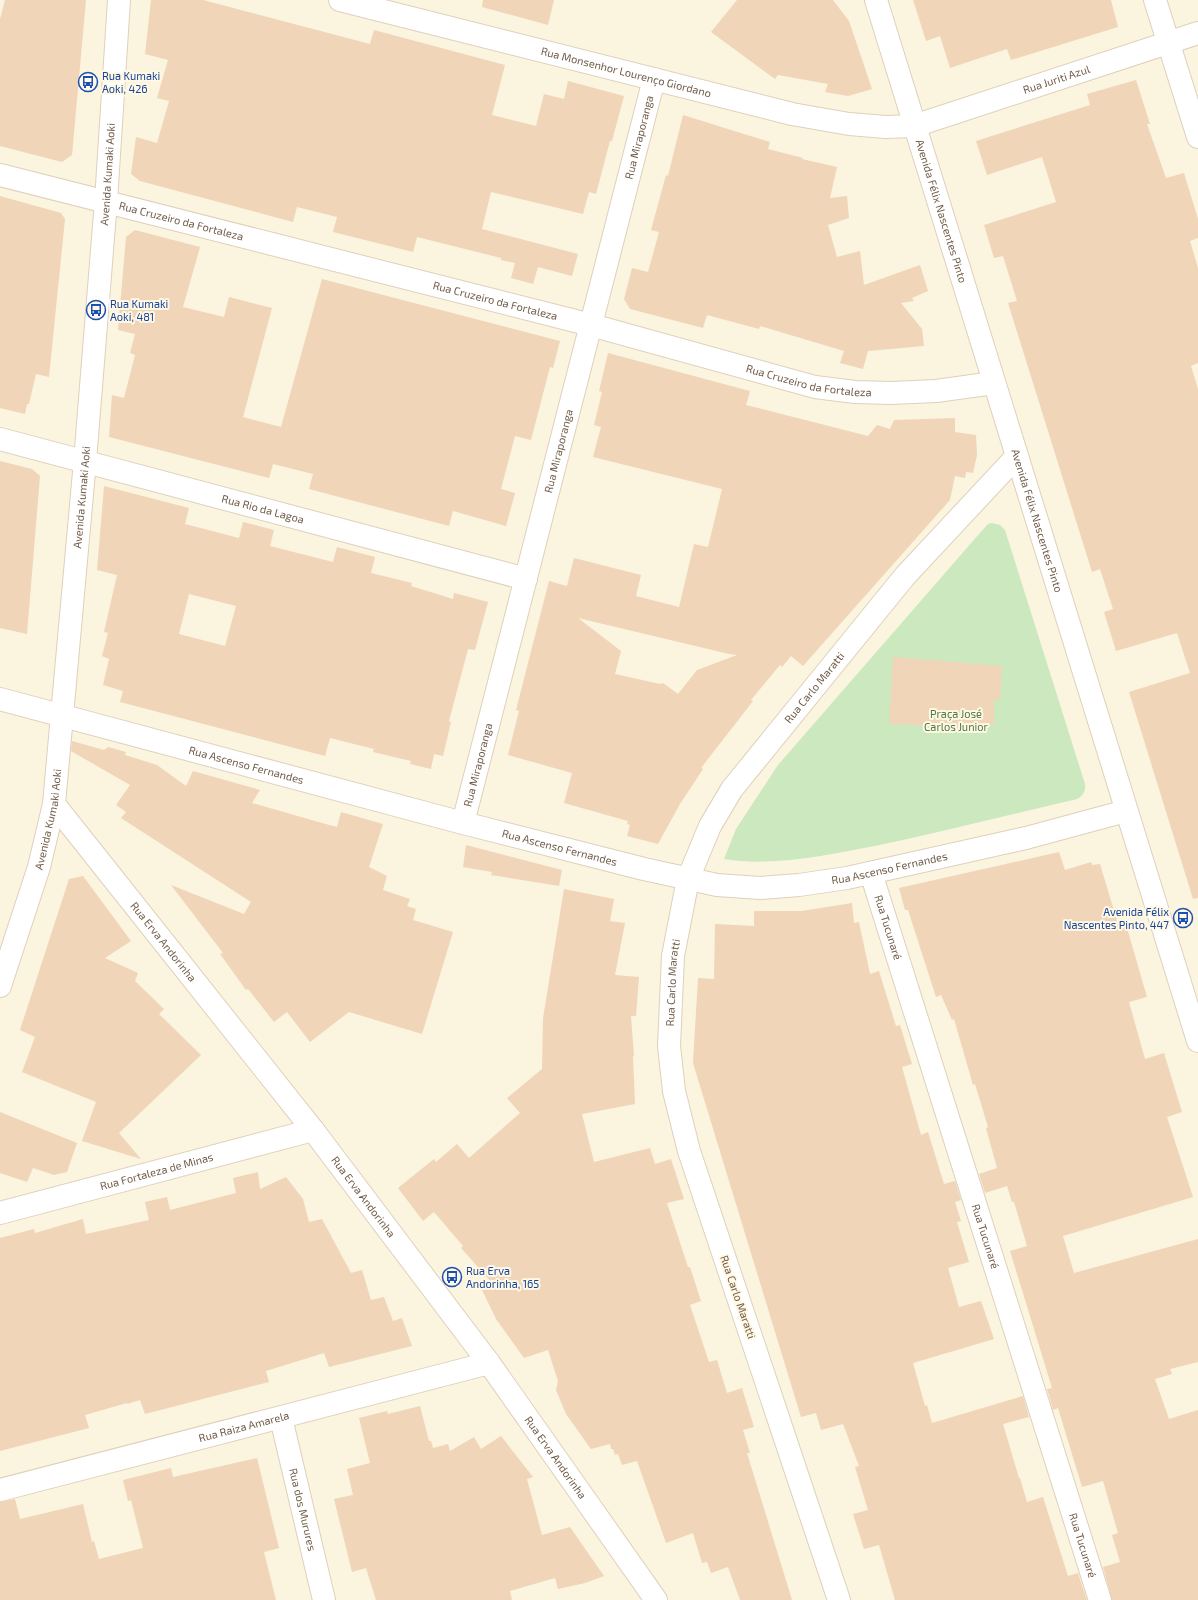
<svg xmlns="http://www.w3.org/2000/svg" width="1198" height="1600" font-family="'Exo 2',sans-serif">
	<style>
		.green { fill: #cbe8bf }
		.building { fill: #f0d5b8; fill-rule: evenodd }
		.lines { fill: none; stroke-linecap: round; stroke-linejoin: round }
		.minor-casing { stroke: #dfd0bc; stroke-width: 24 }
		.minor { stroke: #fff; stroke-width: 22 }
		.labels { text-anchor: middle; stroke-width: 4; stroke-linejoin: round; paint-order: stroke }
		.street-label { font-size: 11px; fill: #715b48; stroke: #fff8e5 }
		.transit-label { font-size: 11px; fill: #164399; stroke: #fff8e5; text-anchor: start }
		.park-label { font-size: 11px; fill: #4e7c43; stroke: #fff8e5 }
	</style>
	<rect width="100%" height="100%" fill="#fbf4df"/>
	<path class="green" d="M992,523L1000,525L1005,530L1085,784C1086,791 1083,796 1077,799C1009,815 942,832 875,846C826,855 773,867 724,859L736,829L778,765L979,534L988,524Z"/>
	<path class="building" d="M5,0H86L72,155L62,162L0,146V19Z
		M151,0H203L370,44L374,30L505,65L492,115L536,126L544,94L564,99L568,81L624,96L612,141H610L596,194L589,192L583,214L491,192L482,229L578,254L572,276L538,267L533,284L511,278L515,263L501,260V258L417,237L413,252L333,232L337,217L297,207L293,222L140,181L131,174L136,137L157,143L169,101L157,98L168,60L145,54Z
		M483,0H554L548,25L482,7Z
		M737,0H833L849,21L872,89L848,96L825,92L828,84L778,75L775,79L711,32Z
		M913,0H1111L1118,27L1011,60L1007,49L950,68L940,36L926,41Z
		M1136,80L1150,124H1147L1166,178L1184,173L1198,219V238L1190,241L1198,268V363L1191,366L1198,389V898L1193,899L1129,692L1190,673L1177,633L1116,651L1104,612L1113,609L1100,569L1092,572L1008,303L1017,301L1003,256L994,258L984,225L1056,202L1042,157L987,175L976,141L1090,105L1087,94Z
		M683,115L770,142L768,149L803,158L802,159L837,167L830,198L847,196L849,218L828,225L837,257L860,251L864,285L920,265L928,291L912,298L914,301L901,303L922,329L924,346L868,351L863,369L840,363L844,351L760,326L759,329L707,315L703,328L630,309L624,299L632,268L648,272L659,232L651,230L666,175L668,176Z
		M0,196L61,213L65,219L49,377L36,374L29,404H27L25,414L0,408Z
		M135,230L200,247L183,307L224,317L229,297L272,308L243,417L281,427L322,279L560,341L553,368L550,367L531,440L515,436L501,489L515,493L506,526L453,511L449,526L309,489L313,474L273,464L269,478L109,437L112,395L124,398L135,355L130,353L135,334L118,330L126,237Z
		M608,353L750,391L746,405L868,436L877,425L890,429L894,420L955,418V432L976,435L977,455L973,473L966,472L965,478L955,476L950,500L803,666L791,656L782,667L780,665L751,700L753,701L701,768L703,769L680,804L658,844L627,836L630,825L627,824L628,821L564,803L572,773L508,755L519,711L516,710L549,581L567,586L574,558L641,575L636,596L679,607L694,544L708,547L722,489L593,457L601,427L594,425L602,392L599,391ZM578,618L729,654L737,655L697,670L678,694L663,683L660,684L615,674L621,651Z
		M0,461L32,469L40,476L27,634L0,628Z
		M104,486L189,508L185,524L239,538L243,522L274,530L270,546L333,562L337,547L375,557L371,573L412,583L411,586L453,599L454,593L488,602L475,650L468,649L449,721L451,722L443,756L434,754L431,769L410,764L411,761L373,752L374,749L330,738L325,756L120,702L123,691L103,685L109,659L102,656L108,633L104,632L117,575L97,570ZM189,594L236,606L225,646L179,634Z
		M893,657L1002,666L1000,700L994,699V725L960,723V727L889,724Z
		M72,741L104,750L108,747L126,752L125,755L157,765L186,786L193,771L260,790L252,803L322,823L337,827L341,812L383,824L369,867L387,876L383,890L410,899L407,906L416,909L413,920L453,932L422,1034L349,1012L310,1042L287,1012L274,1022L248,989L246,990L220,954L223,953L171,885L244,914L251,902L121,818L126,812L116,805L130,785L71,751Z
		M466,845L562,870L559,886L491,875L492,872L463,867Z
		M1059,852L1065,870L1091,862L1092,865L1100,864L1118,924L1125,921L1147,997L1129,1002L1145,1059L1164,1053L1182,1112L1167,1117L1193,1197L1063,1236L1074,1273L1198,1239V1362L1170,1369L1172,1374L1155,1379L1169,1419L1198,1410V1600H1112L1103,1567L1120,1562L1112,1535L1118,1533L1103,1481L1082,1487L1058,1408L1053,1410L1047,1389L1052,1388L1010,1251L1027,1246L1014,1202H1012L1007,1186L985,1193L979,1174L997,1168L986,1128L988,1127L975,1084L973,1085L954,1019L952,1020L941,995L936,997L908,910H905L899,888Z
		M83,876L131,941L105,958L138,973L135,981L164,1009L159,1014L201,1055L119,1133L141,1159L82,1141L96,1102L22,1072L35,1037L20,1030L69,879Z
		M564,889L614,899L610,921L625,923L615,975L639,977L636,1016H631L634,1056H633L635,1104L582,1114L594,1162L650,1148L655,1164L671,1159L684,1199L667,1203L688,1267H690L701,1301L690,1305L709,1362L717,1360L727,1393L742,1388L754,1427L743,1430L750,1453H747L792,1600H740L728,1567L711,1573L707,1562L702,1563L693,1533L666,1543L637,1461L622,1465L618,1454L615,1455L613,1449H611L610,1444L591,1449L566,1414L556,1390L558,1381L548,1350L524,1358L496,1319L482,1290L494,1285L461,1248L463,1246L434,1212L423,1221L398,1188L434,1159L436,1162L457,1144L469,1158L520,1113L507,1098L542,1069L543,1018Z
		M852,903L854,923L859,922L870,974L879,971L896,1026L900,1025L912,1064L902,1067L921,1135L928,1132L944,1184L955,1181L961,1200L955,1202L961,1221L957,1222L969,1262L948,1268L959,1307L981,1301L994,1339L913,1363L925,1406L927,1405L932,1423L1023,1396L1029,1417L1003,1424L1019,1478H1020L1027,1502L1043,1497L1068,1576L1078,1573L1087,1600H895L879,1545L864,1549L853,1514L868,1510L855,1467L859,1466L843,1424L821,1430L816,1413L801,1417L693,1063L698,978L714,979L715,924L754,926V911H802Z
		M0,1112L77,1143L67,1172L54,1175L33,1168L27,1182L0,1173Z
		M258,1172L260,1189L286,1177L303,1199L309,1222L322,1219L351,1273L362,1270L371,1300L384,1297L393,1321L402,1318L412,1346L329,1367L324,1353L266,1371L269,1382L145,1414L140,1400L127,1404V1403L85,1415L89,1428L0,1451V1238L34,1229L35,1233L83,1219L86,1234L149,1220L145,1202L167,1197L170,1210L236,1193L233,1178Z
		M420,1406L429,1441H431L433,1448L448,1444L450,1451L474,1437L481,1449L501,1436L533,1477L527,1479L542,1535L570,1527L604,1576L585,1583L558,1589L555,1578L510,1591L512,1600H376L366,1568L352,1572L334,1499L353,1495L347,1469L370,1463L359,1418L387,1411L388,1414Z
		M257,1458L279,1548L264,1552L276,1600H0V1502L15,1499L20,1519L83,1504L92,1542L94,1541L99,1559L143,1548L131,1500L128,1501L123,1480L171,1468L173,1477Z"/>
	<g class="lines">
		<defs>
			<g id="minor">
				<path id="s1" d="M340,0L792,114L849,124L886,127L914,126L1198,33"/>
				<path id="s2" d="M876,0L1198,1041"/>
				<path d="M1155,0L1198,137"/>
				<path id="s3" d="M0,175L591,325L815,387L855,392L891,393L936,391L994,383"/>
				<path id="s4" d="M0,439L526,579"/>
				<path id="s5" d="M0,699L463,823L644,869L717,885L760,888L799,885L847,878L1026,838L1126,811"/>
				<path id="s6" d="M54,804L313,1130L489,1363L656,1600"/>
				<path id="s7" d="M463,823L654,79"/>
				<path id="s8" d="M871,873L1100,1600"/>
				<path id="s9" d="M0,986L39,867L54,804L85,461L106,201L119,0"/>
				<path id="s10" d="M0,1213L313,1130"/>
				<path id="s11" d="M281,1418L324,1600"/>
				<path id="s12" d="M0,1490L489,1363"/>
				<path id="s13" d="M839,1600L689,1151L674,1091L669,1046L673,956L688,879L710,826L732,789L905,576L1017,456"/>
			</g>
		</defs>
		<use href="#minor" class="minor-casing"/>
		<use href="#minor" class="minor"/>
	</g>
	<defs>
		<symbol id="bus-ring" viewBox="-11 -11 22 22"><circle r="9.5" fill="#fff8e5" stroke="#1a4fb4" stroke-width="1.5"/><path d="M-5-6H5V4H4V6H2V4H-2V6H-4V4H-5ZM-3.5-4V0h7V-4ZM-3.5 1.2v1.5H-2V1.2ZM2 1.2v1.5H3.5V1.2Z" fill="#1a4fb4"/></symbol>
	</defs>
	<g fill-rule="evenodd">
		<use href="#bus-ring" x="77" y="71" width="22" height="22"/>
		<use href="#bus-ring" x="85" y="299" width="22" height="22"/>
		<use href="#bus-ring" x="1172" y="907" width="22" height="22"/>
		<use href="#bus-ring" x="441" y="1266" width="22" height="22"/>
	</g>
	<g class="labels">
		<g class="street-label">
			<text dy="4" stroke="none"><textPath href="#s1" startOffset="295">Rua Monsenhor Lourenço Giordano</textPath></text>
			<text dy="4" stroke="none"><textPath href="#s1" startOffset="739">Rua Juriti Azul</textPath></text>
			<text dy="4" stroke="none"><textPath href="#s7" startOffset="708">Rua Miraporanga</textPath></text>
			<text dy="4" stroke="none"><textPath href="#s9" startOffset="822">Avenida Kumaki Aoki</textPath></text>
			<text dy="4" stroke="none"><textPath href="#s2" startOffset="221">Avenida Félix Nascentes Pinto</textPath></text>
			<text dy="4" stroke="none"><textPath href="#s3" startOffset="187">Rua Cruzeiro da Fortaleza</textPath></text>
			<text dy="4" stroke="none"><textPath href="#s3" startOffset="511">Rua Cruzeiro da Fortaleza</textPath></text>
			<text dy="4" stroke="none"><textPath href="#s3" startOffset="835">Rua Cruzeiro da Fortaleza</textPath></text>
			<text dy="4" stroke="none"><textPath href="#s7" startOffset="384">Rua Miraporanga</textPath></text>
			<text dy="4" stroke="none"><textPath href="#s9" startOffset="498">Avenida Kumaki Aoki</textPath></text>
			<text dy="4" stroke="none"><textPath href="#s4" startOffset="272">Rua Rio da Lagoa</textPath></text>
			<text dy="4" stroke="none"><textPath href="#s2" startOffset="545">Avenida Félix Nascentes Pinto</textPath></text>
			<text dy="4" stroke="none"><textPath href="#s13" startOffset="980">Rua Carlo Maratti</textPath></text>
			<text dy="4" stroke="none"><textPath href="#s5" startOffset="255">Rua Ascenso Fernandes</textPath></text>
			<text dy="4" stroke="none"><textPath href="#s7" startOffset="60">Rua Miraporanga</textPath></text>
			<text dy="4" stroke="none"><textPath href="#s9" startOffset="174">Avenida Kumaki Aoki</textPath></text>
			<text dy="4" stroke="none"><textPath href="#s5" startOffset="579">Rua Ascenso Fernandes</textPath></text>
			<text dy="4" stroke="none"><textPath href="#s5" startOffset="915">Rua Ascenso Fernandes</textPath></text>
			<text dy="4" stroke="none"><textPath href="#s8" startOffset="57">Rua Tucunaré</textPath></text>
			<text dy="4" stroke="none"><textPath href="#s6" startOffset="176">Rua Erva Andorinha</textPath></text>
			<text dy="4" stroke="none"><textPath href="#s13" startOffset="644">Rua Carlo Maratti</textPath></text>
			<text dy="4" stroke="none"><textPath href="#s10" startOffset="162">Rua Fortaleza de Minas</textPath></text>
			<text dy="4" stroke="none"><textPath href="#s6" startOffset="500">Rua Erva Andorinha</textPath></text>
			<text dy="4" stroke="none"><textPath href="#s8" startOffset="381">Rua Tucunaré</textPath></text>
			<text transform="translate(738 1297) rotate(71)" y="4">Rua Carlo Maratti</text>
			<text dy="4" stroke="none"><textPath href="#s12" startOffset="252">Rua Raiza Amarela</textPath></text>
			<text dy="4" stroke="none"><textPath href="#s6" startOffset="824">Rua Erva Andorinha</textPath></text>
			<text dy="4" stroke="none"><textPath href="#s11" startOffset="94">Rua dos Murures</textPath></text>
			<text dy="4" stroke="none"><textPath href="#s8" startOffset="705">Rua Tucunaré</textPath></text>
		</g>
		<g class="transit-label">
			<text x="102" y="80">Rua Kumaki<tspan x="102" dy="13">Aoki, 426</tspan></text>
			<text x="110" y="308">Rua Kumaki<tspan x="110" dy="13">Aoki, 481</tspan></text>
			<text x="1169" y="916" text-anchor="end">Avenida Félix<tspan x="1169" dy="13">Nascentes Pinto, 447</tspan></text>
			<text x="466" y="1275">Rua Erva<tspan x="466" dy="13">Andorinha, 165</tspan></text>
		</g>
		<g class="park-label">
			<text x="956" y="718">Praça José<tspan x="956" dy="13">Carlos Junior</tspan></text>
		</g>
	</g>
</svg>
